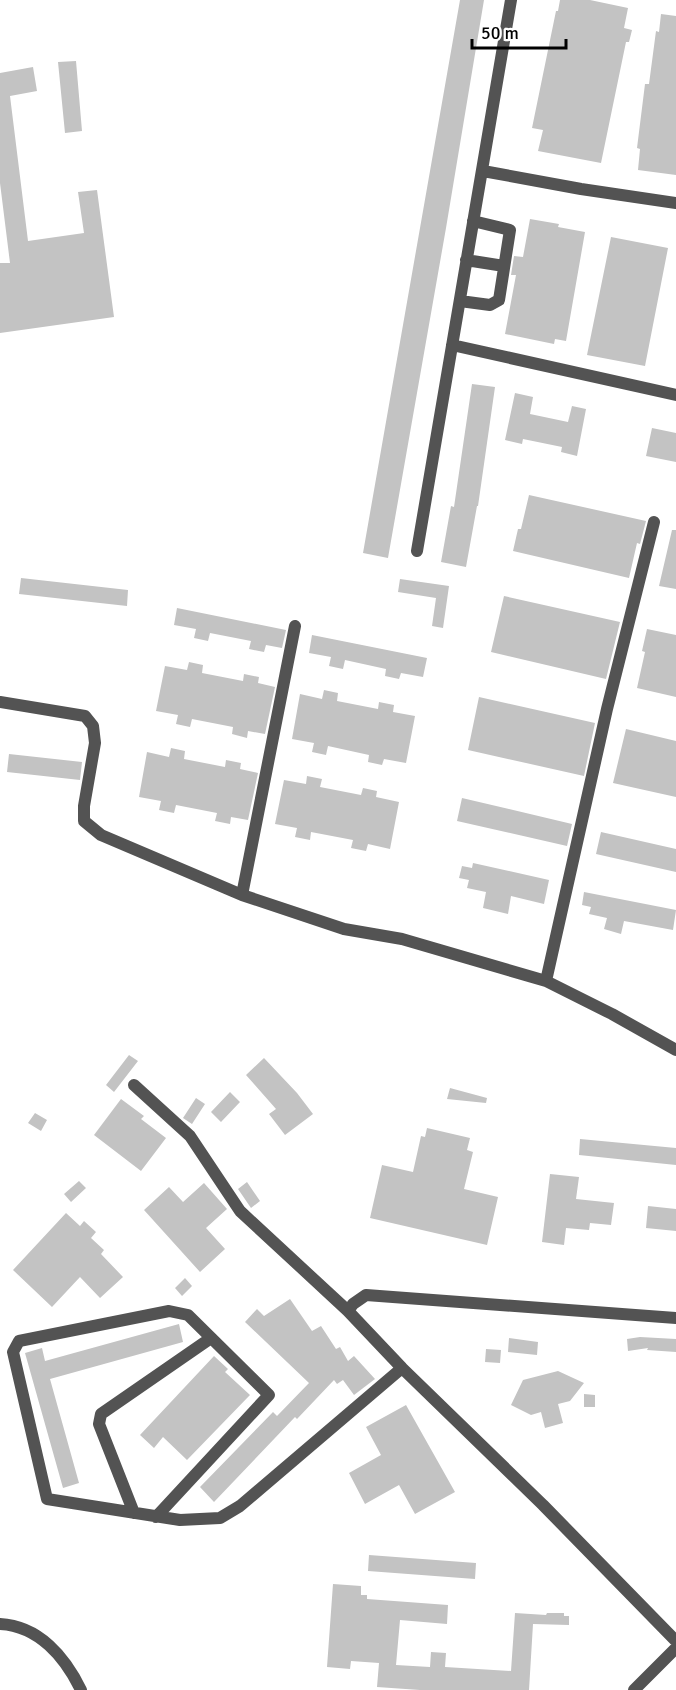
<svg xmlns="http://www.w3.org/2000/svg" width="676" height="1690" font-family="Signika,sans-serif">
	<style>
		.building { fill: #c3c3c3 }
		.lines { fill: none; stroke-linecap: round; stroke-linejoin: round }
		.street { stroke: #535353; stroke-width: 12 }
	</style>
	<rect width="100%" height="100%" fill="#fff"/>
	<path class="building" d="M460,0H484L446,228L388,558L363,553Z
		M560,0H590L628,8L624,28L632,30L629,42H626L601,163L538,151L543,130L532,128L556,11H558Z
		M661,14L676,16V175L638,170L640,149L637,148L645,84H649L656,31L659,32Z
		M76,61L82,131L65,133L58,62Z
		M33,67L37,91L10,96L28,241L84,233L78,192L97,190L114,317L0,333V263H10L0,183V73Z
		M530,219L559,224L558,227L585,232L566,341L555,339L554,344L505,334L516,275H511L514,256L523,257Z
		M611,237L668,248L645,366L587,355Z
		M472,384L495,387L478,506H477L466,567L441,562L451,506L454,507Z
		M515,393L533,397L530,414L568,422L572,406L586,409L577,456L561,452L562,447L523,439L522,444L505,440Z
		M652,428L676,433V462L646,456Z
		M529,495L646,521L640,544L637,543L629,578L513,551L518,529H521Z
		M672,530H676V589L659,586Z
		M21,578L128,590L127,606L19,594Z
		M400,579L449,586L443,628L432,626L436,598L398,592Z
		M504,596L620,622L606,679L491,652Z
		M177,608L286,630L282,648L266,645L264,652L249,649L251,641L210,633L208,641L194,638L196,629L174,625Z
		M647,629L676,635V697L637,688L645,652L642,651Z
		M312,635L427,658L423,677L401,673L399,679L385,676L386,669L345,660L343,669L329,666L331,657L309,653Z
		M189,662L203,665L202,673L243,681L244,674L259,677L258,683L275,687L265,734L248,731L247,738L232,734L233,727L192,719L190,727L176,724L178,715L156,711L165,666L187,670Z
		M324,690L338,693L337,701L378,709L379,702L394,705L393,712L415,716L406,763L384,759L382,765L368,762L369,755L328,746L326,755L312,752L314,743L292,739L300,694L322,699Z
		M479,697L595,723L584,776L468,750Z
		M626,729L676,741V797L613,783Z
		M171,748L185,751L184,759L225,767L226,760L241,763L240,769L258,773L248,820L231,817L230,824L215,821L217,813L176,805L174,813L159,810L161,801L139,797L147,752L169,757Z
		M9,754L82,762L80,780L7,772Z
		M307,776L322,779L320,787L361,795L363,788L377,791L376,797L399,802L390,849L368,844L366,851L351,848L353,840L311,832L310,840L295,837L297,828L275,824L284,780L306,784Z
		M462,798L572,824L567,846L457,821Z
		M601,832L676,849V872L596,854Z
		M473,863L549,880L544,904L511,896L508,914L483,908L486,892L467,888L469,880L459,878L462,866L472,868Z
		M584,892L676,910L673,930L624,921L621,934L604,929L607,918L589,914L591,907L582,905Z
		M129,1055L138,1061L114,1092L106,1085Z
		M264,1058L297,1093L313,1114L285,1135L269,1114L276,1109L246,1075Z
		M450,1088L487,1098L486,1103L447,1099Z
		M230,1092L240,1102L221,1122L211,1112Z
		M196,1098L205,1104L192,1124L183,1118Z
		M121,1099L144,1116L141,1119L166,1138L141,1171L94,1135Z
		M35,1113L47,1120L41,1131L28,1123Z
		M427,1128L470,1138L467,1150L473,1152L464,1189L498,1197L487,1245L370,1218L382,1165L413,1172L421,1136L425,1137Z
		M580,1139L676,1148V1165L579,1155Z
		M550,1174L579,1177L576,1199L614,1203L611,1225L590,1223L589,1230L566,1228L564,1245L542,1242Z
		M79,1181L86,1188L71,1202L64,1194Z
		M247,1182L260,1201L251,1208L238,1189Z
		M204,1183L227,1209L206,1228L225,1249L200,1272L144,1210L169,1187L183,1202Z
		M648,1206L676,1209V1231L646,1228Z
		M66,1213L80,1226L84,1221L96,1232L91,1238L104,1250L101,1254L123,1277L100,1298L80,1277L52,1307L13,1270Z
		M185,1278L192,1286L182,1296L175,1288Z
		M290,1299L312,1331L321,1326L336,1349L340,1347L348,1361L354,1356L375,1379L354,1395L343,1380L337,1384L334,1380L297,1419L295,1417L214,1502L200,1487L273,1412L277,1416L309,1383L245,1322L257,1309L264,1316Z
		M179,1324L183,1342L50,1379L79,1483L63,1488L25,1353L42,1348L45,1361Z
		M640,1337L676,1339V1352L647,1350L648,1348L628,1351L627,1339Z
		M509,1338L538,1342L537,1355L508,1352Z
		M486,1349L501,1350L500,1363L485,1362Z
		M214,1356L228,1369L225,1372L250,1395L187,1460L163,1437L154,1448L140,1435Z
		M558,1371L584,1383L570,1401L558,1404L563,1423L545,1428L541,1412L531,1415L511,1405L523,1380Z
		M584,1394L595,1395V1407H584Z
		M406,1405L455,1492L415,1514L399,1485L365,1504L349,1473L381,1455L366,1427Z
		M369,1555L476,1563L475,1579L368,1571Z
		M333,1584L361,1586V1595H367V1599L448,1605L447,1624L400,1620L396,1665L430,1667L431,1652L446,1653L445,1667L511,1671L515,1613L546,1615L547,1613H564V1616H569V1625L533,1624L529,1690H420L377,1687L379,1663L351,1661L350,1669L327,1667Z"/>
	<g class="lines">
		<path class="street" d="M483,171L581,189L676,203
			M466,260L504,266
			M460,301L490,305L499,300L510,230L473,221
			M452,345L676,395
			M417,551L511,0
			M0,702L85,716L93,726L95,743L84,806V821L101,835L242,895L344,929L402,939L546,981L612,1014L676,1050
			M242,895L295,626
			M546,981L607,709L654,522
			M134,1085L190,1136L240,1211L348,1311L402,1368L543,1505L676,1641
			M348,1311L353,1304L366,1295L676,1318
			M134,1513L99,1424L101,1414L211,1338
			M156,1517L269,1395L188,1315L169,1311L19,1341L13,1352L47,1499L180,1520L220,1518L240,1506L402,1368
			M0,1624C39,1626 65,1657 81,1690
			M634,1690L676,1648"/>
	</g>
	<path d="M472 39v9h94v-9" fill="none" stroke="#000000" stroke-width="3"/>
	<text x="481" y="39" font-size="18" fill="#000000" stroke="#ffffff" stroke-width="4.5" paint-order="stroke">50 m</text>
</svg>
